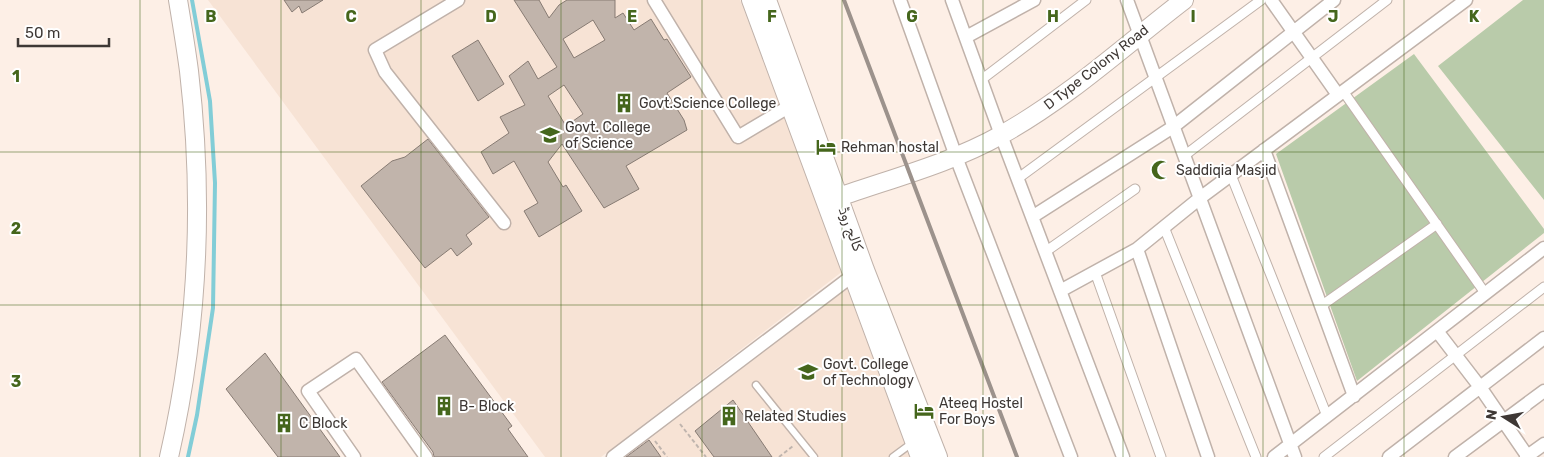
<svg xmlns="http://www.w3.org/2000/svg" width="1544" height="457" font-family="Rubik,Cairo,sans-serif">
	<style>
		.built { fill: #f7e3d5 }
		.green { fill: #b9cbaa }
		.lines { fill: none; stroke-linecap: round; stroke-linejoin: round }
		.stream { stroke: #82cdd7; stroke-width: 4 }
		.building { fill: #c1b4ab; stroke: #877b73; fill-rule: evenodd }
		.service-casing { stroke: #c0b2aa; stroke-width: 9 }
		.pedestrian-casing { stroke: #c0b2aa; stroke-width: 11 }
		.minor-casing { stroke: #c0b2aa; stroke-width: 15 }
		.secondary-casing { stroke: #c0b2aa; stroke-width: 20 }
		.path { stroke: #c0b5ae; stroke-width: 2; stroke-dasharray: 4 2.5; stroke-linecap: butt }
		.service { stroke: #fff; stroke-width: 6 }
		.pedestrian { stroke: #fff; stroke-width: 9 }
		.minor { stroke: #fff; stroke-width: 12 }
		.secondary { stroke: #fff; stroke-width: 18 }
		.rail { stroke: #9c928c; stroke-width: 4 }
		.grid { fill: none; stroke: #45661c; stroke-width: 1; stroke-opacity: 0.55 }
		.labels { text-anchor: middle; stroke-width: 4; stroke-linejoin: round; paint-order: stroke }
		.street-label { font-size: 14px; fill: #3e3835; stroke: #fff }
		.poi-label { font-size: 14px; fill: #3e3835; stroke: #fff; text-anchor: start }
		.grid-label { font-size: 16px; text-anchor: middle; font-weight: bold; fill: #45661c; stroke: #fff; stroke-width: 4; stroke-linejoin: round; paint-order: stroke }
	</style>
	<rect width="100%" height="100%" fill="#fdefe6"/>
	<path class="built" d="M208,0H740L843,271L601,457H545Z
		M847,288L910,457H626Z"/>
	<path class="green" d="M1523,0H1544V200L1438,66Z
		M1414,54L1544,229V233L1357,381L1276,154Z"/>
	<g class="lines">
		<path class="stream" d="M188,457L197,415L213,308L215,183L210,101L192,0"/>
	</g>
	<path class="building" d="M284,0H323L302,13L299,6L292,12Z
		M514,0H539L549,18L559,5L567,0H615V18L623,13L634,30L651,19L664,40L667,39L691,77L667,93L684,120L687,130L626,166L639,189L604,208L562,144L548,162L563,187L566,185L582,211L539,237L524,211L538,203L514,161L493,174L481,152L509,133L500,117L525,105L509,76L528,61L538,79L557,67ZM593,20L605,40L574,58L563,39ZM564,85L583,114L566,126L548,96Z
		M478,40L504,84L478,101L452,56Z
		M428,139L489,217L466,235L472,244L457,256L451,248L425,268L361,186L392,161L405,157Z
		M445,335L512,426L508,429L528,457H434L433,452L382,382Z
		M265,353L340,457H278L226,389Z
		M733,400L772,457H714L695,431Z
		M649,440L661,457H626Z"/>
	<g class="lines">
		<defs>
			<path id="service" d="M756,385L814,457
				M893,457L912,443"/>
			<path id="pedestrian" d="M981,80L1086,0
				M1343,91L1485,293
				M1184,156L1387,0
				M1231,175L1327,416
				M1017,179L1261,0
				M1164,227L1256,457
				M1045,252L1135,189
				M1095,272L1161,457
				M1321,306L1437,224
				M1324,457L1544,287"/>
			<path id="minor" d="M458,0L375,50L385,72L504,223
				M654,0L738,137L790,106
				M900,0L953,148
				M952,0L1001,135L1123,457
				M1127,0L1295,457
				M1271,0L1338,95
				M966,37L1034,0
				M1264,150L1354,396
				M956,157L1071,457
				M1032,217L1173,127L1334,0
				M1137,249L1208,457
				M1060,291L1137,249L1200,198L1466,0
				M1437,331L1480,387L1528,457
				M354,457L308,391L356,359L426,457
				M613,457L852,276
				M1274,457L1544,248
				M1389,457L1544,338
				M1455,457L1544,391
				M1526,457L1544,444"/>
			<path id="secondary" d="M751,0L920,457
				M767,0L865,270L938,457
				M839,197C893,178 951,163 1001,135C1068,98 1124,46 1184,0
				M169,457C198,331 204,200 189,71C186,48 182,24 178,0"/>
		</defs>
		<use href="#service" class="service-casing"/>
		<use href="#pedestrian" class="pedestrian-casing"/>
		<use href="#minor" class="minor-casing"/>
		<use href="#secondary" class="secondary-casing"/>
		<path class="path" d="M680,424L706,457
			M655,441L667,457
			M779,457L793,446"/>
		<use href="#service" class="service"/>
		<use href="#pedestrian" class="pedestrian"/>
		<use href="#minor" class="minor"/>
		<use href="#secondary" class="secondary"/>
		<path class="rail" d="M844,0L1017,457"/>
	</g>
	<path class="grid" d="M140,0V457M281,0V457M421,0V457M561,0V457M702,0V457M842,0V457M983,0V457M1123,0V457M1263,0V457M1404,0V457M0,152H1544M0,305H1544"/>
	<defs>
		<symbol id="building-bare" viewBox="-9 -9 18 18"><path d="M-4-6H4V6H1V3H-1V6H-4ZM-2.5-4.3h1.7v1.8h-1.7ZM.8-4.3h1.7v1.8H.8ZM-2.5-1h1.7V.8h-1.7ZM.8-1h1.7V.8H.8Z" fill="#45661c" stroke="#fff" stroke-width="2.5" paint-order="stroke"/></symbol>
		<symbol id="university-bare" viewBox="-9 -9 18 18"><path d="M0-5L7-2L0 1L-7-2ZM-4 1L0 2.5L4 1V4Q0 6-4 4Z" fill="#45661c" stroke="#fff" stroke-width="2.5" paint-order="stroke"/></symbol>
		<symbol id="hotel-bare" viewBox="-9 -9 18 18"><path d="M-6-4.5h1.5V1H6V5H4.5V3h-9V5H-6ZM-4 0a1.8 1.8 0 1 1 3.6 0ZM.5 0V-2.5h3Q6-2.5 6 0Z" fill="#45661c" stroke="#fff" stroke-width="2.5" paint-order="stroke"/></symbol>
		<symbol id="mosque-bare" viewBox="-9 -9 18 18"><path d="M3.5-4.9A6 6 0 1 0 3.5 4.9A5 5 0 1 1 3.5-4.9Z" fill="#45661c" stroke="#fff" stroke-width="2.5" paint-order="stroke"/></symbol>
	</defs>
	<g fill-rule="evenodd">
		<use href="#building-bare" x="610" y="89" width="28" height="28"/>
		<use href="#university-bare" x="536" y="121" width="28" height="28"/>
		<use href="#hotel-bare" x="812" y="133" width="28" height="28"/>
		<use href="#mosque-bare" x="1147" y="156" width="28" height="28"/>
		<use href="#university-bare" x="794" y="358" width="28" height="28"/>
		<use href="#building-bare" x="430" y="392" width="28" height="28"/>
		<use href="#hotel-bare" x="910" y="397" width="28" height="28"/>
		<use href="#building-bare" x="715" y="402" width="28" height="28"/>
		<use href="#building-bare" x="270" y="409" width="28" height="28"/>
	</g>
	<g class="labels">
		<g class="street-label">
			<text transform="translate(1096 67) rotate(-38)" y="5">D Type Colony Road</text>
			<text transform="translate(851 229) rotate(70)" y="5">کالج روڈ</text>
		</g>
		<g class="poi-label">
			<text x="639" y="108">Govt.Science College</text>
			<text x="565" y="132">Govt. College<tspan x="565" dy="16">of Science</tspan></text>
			<text x="841" y="152">Rehman hostal</text>
			<text x="1176" y="175">Saddiqia Masjid</text>
			<text x="823" y="369">Govt. College<tspan x="823" dy="16">of Technology</tspan></text>
			<text x="939" y="408">Ateeq Hostel<tspan x="939" dy="16">For Boys</tspan></text>
			<text x="459" y="411">B- Block</text>
			<text x="744" y="421">Related Studies</text>
			<text x="299" y="428">C Block</text>
		</g>
	</g>
	<g class="grid-label">
		<text x="211" y="22">B</text>
		<text x="351" y="22">C</text>
		<text x="491" y="22">D</text>
		<text x="632" y="22">E</text>
		<text x="772" y="22">F</text>
		<text x="912" y="22">G</text>
		<text x="1053" y="22">H</text>
		<text x="1193" y="22">I</text>
		<text x="1333" y="22">J</text>
		<text x="1474" y="22">K</text>
		<text x="16" y="82">1</text>
		<text x="16" y="234">2</text>
		<text x="16" y="387">3</text>
	</g>
	<g transform="translate(1504 417) rotate(281)" stroke="#ffffff" stroke-width="4" paint-order="stroke">
	<path d="M0-4L9 19L0 12L-9 19Z" fill="#3e3835"/>
	<text y="-8" font-size="14" font-weight="bold" text-anchor="middle" fill="#3e3835">N</text>
	</g>
	<path d="M18 38v8h91v-8" fill="none" stroke="#3e3835" stroke-width="2.5"/>
	<text x="25" y="38" font-size="15" fill="#3e3835" stroke="#ffffff" stroke-width="4" paint-order="stroke">50 m</text>
</svg>
